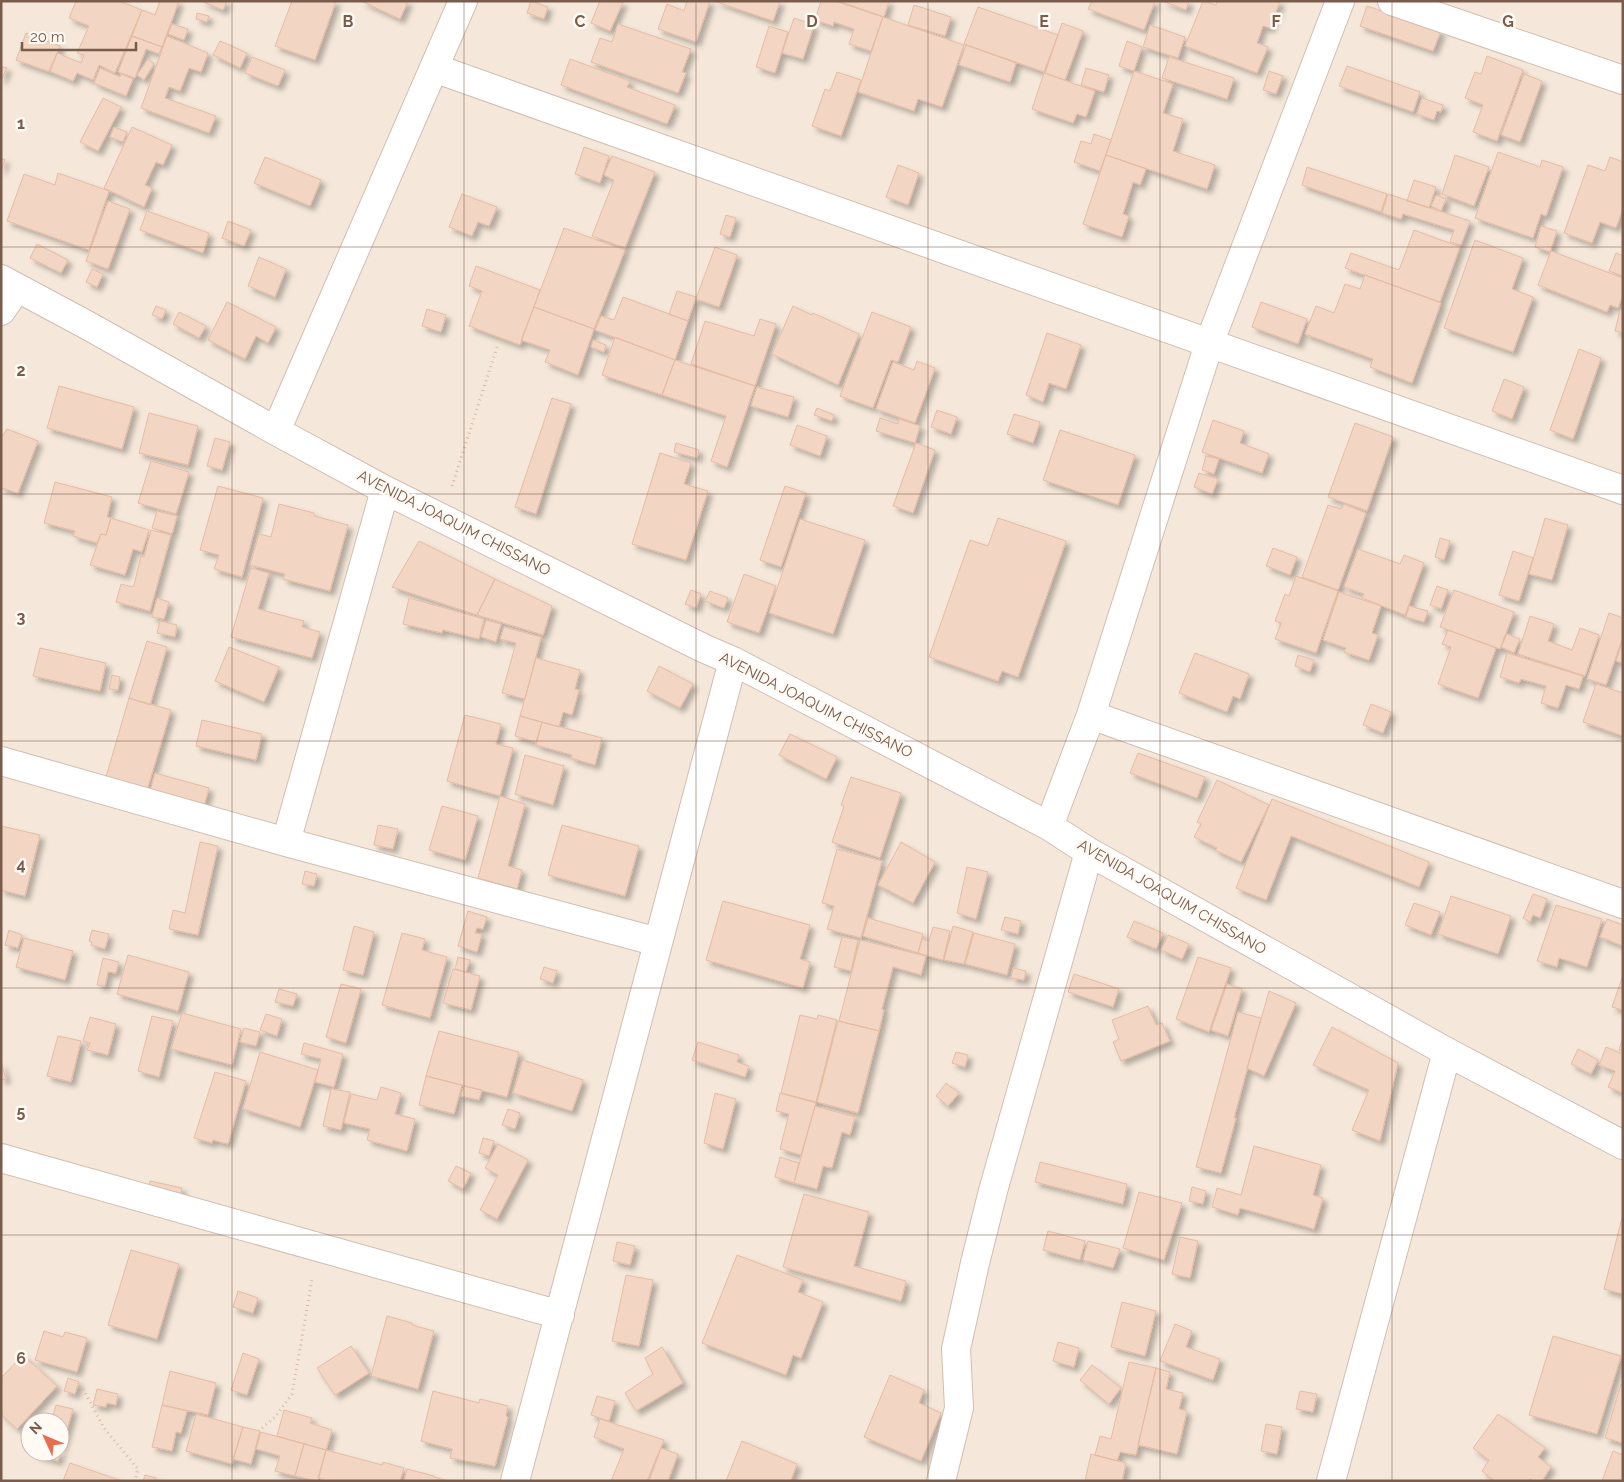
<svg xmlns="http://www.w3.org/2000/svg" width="1624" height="1482" font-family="Raleway,sans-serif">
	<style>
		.residential { fill: #f5e8da; fill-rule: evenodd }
		.building { fill: #f3d5c3; stroke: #e6bba3; filter: url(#shadow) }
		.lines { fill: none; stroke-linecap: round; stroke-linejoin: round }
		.minor-casing { stroke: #d1beb0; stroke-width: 30 }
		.path { stroke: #d9b8a5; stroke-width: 3; stroke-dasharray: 1 4; stroke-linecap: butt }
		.minor { stroke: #fff; stroke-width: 28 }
		.grid { fill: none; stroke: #7a5c4d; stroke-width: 1; stroke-opacity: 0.55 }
		.labels { text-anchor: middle; stroke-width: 5; stroke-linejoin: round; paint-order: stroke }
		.street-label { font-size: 15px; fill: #7a5c4d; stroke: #fffaf3 }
		.grid-label { font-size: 16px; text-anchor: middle; font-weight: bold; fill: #7a5c4d; stroke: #fffaf3; stroke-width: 5; stroke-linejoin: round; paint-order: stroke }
	</style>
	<defs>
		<filter id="shadow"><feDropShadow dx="4.5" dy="4.5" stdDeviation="2.5" flood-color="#0004"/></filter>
	</defs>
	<rect width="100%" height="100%" fill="#fdf6ec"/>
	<path class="residential" d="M1,1H1623V1481H1ZM30,1422H60V1452H30Z"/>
	<path class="building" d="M76,1H119L142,10L115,73L99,65L93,80L77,73L73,81L49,71L57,53L81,63L84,55L77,53L89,26L69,18Z
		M160,1H179L162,47L132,36L142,10L155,15Z
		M201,1H227L223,10Z
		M292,1H336L315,60L275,46Z
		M361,1H408L400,19Z
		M531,1L548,7L544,19L527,13Z
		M600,1L623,2L610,31L591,23Z
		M687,1H710L696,42L658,29L667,4L684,11Z
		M714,1H780L773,21Z
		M821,1H835L883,17L871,51L849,44L854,29L834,22L833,26L815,20Z
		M838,1H889L884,17Z
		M1092,1H1155L1144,30L1088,9Z
		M1162,1H1189L1186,10Z
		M1203,1L1216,5L1217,1H1280L1270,28L1263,26L1257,43L1268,47L1257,73L1185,46Z
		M914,5L951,17L945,36L908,25Z
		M1367,6L1441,31L1433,51L1360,26Z
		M978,7L1058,35L1044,72L964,44Z
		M197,13L209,16L207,22L196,19Z
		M883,17L964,45L942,107L918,99L914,111L858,92Z
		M794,18L814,25L803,59L782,53Z
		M1062,23L1083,31L1065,80L1045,73Z
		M172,24L188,29L184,40L168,34Z
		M618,24L691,49L682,72L686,73L678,93L591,62L600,38L612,42Z
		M1150,25L1185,37L1178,58L1143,47Z
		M769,26L788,32L775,73L756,67Z
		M26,33L60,46L50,72L16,60Z
		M132,36L162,47L159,54L146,49L135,78L118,72Z
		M167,36L208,53L201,72L189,68L180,91L169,87L165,98L216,116L209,133L141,108Z
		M220,41L247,53L240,68L213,55Z
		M1127,41L1142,47L1134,71L1119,66Z
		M966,45L1016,63L1010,82L959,65Z
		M1487,56L1523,70L1497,141L1473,132L1483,105L1465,98L1475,72L1481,74Z
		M252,57L285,70L278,86L245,73Z
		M1169,57L1234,78L1227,99L1162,78Z
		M148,59L154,64L144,80L137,75Z
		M570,59L630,81L627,87L675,105L667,124L561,85Z
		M1,66L7,68L1,81Z
		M1347,66L1420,92L1413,112L1339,86Z
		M100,68L120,77L121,74L133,79L126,96L94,83Z
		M1086,68L1109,75L1104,92L1081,85Z
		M1134,71L1173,84L1163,113L1183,119L1173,151L1215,165L1207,189L1106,155Z
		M1269,71L1283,76L1276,94L1263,90Z
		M837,72L861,80L841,136L812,126L825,89L830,91Z
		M1044,73L1095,91L1086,117L1077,114L1073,123L1032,109Z
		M1524,74L1542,81L1520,142L1501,135Z
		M103,98L121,107L98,151L80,142Z
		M1422,98L1443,105L1441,112L1437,111L1434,120L1417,114Z
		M114,127L127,132L123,142L110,137Z
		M132,127L172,145L163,165L156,162L145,185L152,188L144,207L104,188Z
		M1094,134L1111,140L1100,171L1074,162L1081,141L1091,144Z
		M584,147L609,156L600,183L575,174Z
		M1498,152L1540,167L1542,160L1563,167L1546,216L1541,214L1533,238L1475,218Z
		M1106,155L1146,169L1140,185L1133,182L1123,214L1129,216L1122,237L1083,224Z
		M1455,155L1489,167L1474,206L1442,194Z
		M612,156L655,172L625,248L592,236L614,180L604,175Z
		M265,157L321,180L310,206L254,183Z
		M1610,157L1623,162V208L1616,228L1600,222L1592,243L1564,233L1588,165L1605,171Z
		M1,158L5,160L1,171Z
		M898,165L919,173L908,205L886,197Z
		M1307,167L1387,194L1381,212L1302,185Z
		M58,173L109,191L89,250L7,221L24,174L55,185Z
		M1414,180L1436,187L1429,208L1407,201Z
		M462,194L497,207L489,226L478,222L472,236L449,227Z
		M1388,194L1470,221L1461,245L1450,242L1454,230L1403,214L1401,219L1382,213Z
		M1436,195L1446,199L1441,211L1431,206Z
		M108,201L130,209L108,269L86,261Z
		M147,211L209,233L203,253L140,230Z
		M726,215L736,218L730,237L720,234Z
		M228,221L251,230L244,246L222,238Z
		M1541,226L1557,231L1550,252L1535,247Z
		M564,228L625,250L594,329L534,307Z
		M1414,230L1460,247L1440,302L1345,268L1351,253L1399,270Z
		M1475,240L1523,258L1512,289L1533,297L1513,352L1444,328Z
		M37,244L68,260L61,273L30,258Z
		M715,247L737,255L719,307L696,299Z
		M1551,251L1623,278V295L1618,308L1610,305L1607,312L1538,285Z
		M1616,253L1623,256V276L1609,271Z
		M259,257L286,269L275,297L248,286Z
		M476,266L540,290L520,345L469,326L482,291L469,286Z
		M92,269L103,274L97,287L86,282Z
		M1365,275L1441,303L1412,383L1370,367L1373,359L1305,334L1316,306L1334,313L1345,284L1360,289Z
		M677,291L696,297L688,321L669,314Z
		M623,297L688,321L675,360L595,330L601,316L614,320Z
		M227,302L276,327L268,343L256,336L245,359L208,340Z
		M1261,302L1307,319L1298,344L1252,327Z
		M156,306L166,310L162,319L152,315Z
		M793,306L812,315L813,313L859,334L838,385L772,354Z
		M534,307L594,329L578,375L545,362L550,350L521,340Z
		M427,309L446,315L441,332L422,326Z
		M1620,310L1623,311V333L1615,331Z
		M179,312L206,326L199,338L173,324Z
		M872,312L911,327L898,362L891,360L873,408L840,396Z
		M760,319L776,324L755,386L691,364L705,321L754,336Z
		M1047,333L1081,345L1066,389L1049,383L1043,402L1026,395Z
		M615,337L675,360L662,395L602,375Z
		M593,340L606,345L604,352L591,347Z
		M1579,349L1601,358L1573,439L1550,430Z
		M675,360L755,386L727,467L711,461L726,416L662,395Z
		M917,361L935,368L915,423L876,409L893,362L914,370Z
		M1504,379L1524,387L1512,419L1492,411Z
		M59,386L134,407L122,449L47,428Z
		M757,387L794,397L788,417L751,406Z
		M552,398L571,404L536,514L515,507Z
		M817,408L834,415L832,421L814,415Z
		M937,410L957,417L951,434L931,427Z
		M149,413L198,426L188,465L139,453Z
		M1014,414L1040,422L1033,443L1007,434Z
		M880,418L898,424L899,419L920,426L915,443L876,431Z
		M1213,420L1244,431L1240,443L1269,454L1262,473L1202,452Z
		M1355,423L1393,437L1367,511L1328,497Z
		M797,425L827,436L820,456L790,445Z
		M7,429L38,441L18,493L1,488V438Z
		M1060,430L1135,455L1118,505L1043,480Z
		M215,438L230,442L222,470L207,466Z
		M676,443L699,450L697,458L674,452Z
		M916,443L935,450L913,513L893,506Z
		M660,453L691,463L684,484L708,491L686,560L632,544Z
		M1206,456L1219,459L1214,474L1202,470Z
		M151,461L189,472L176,514L138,503Z
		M1199,473L1218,479L1212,494L1194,487Z
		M55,482L112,497L107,517L111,518L106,535L101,534L97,543L73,536L75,531L44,523Z
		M218,486L263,498L242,577L214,569L219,555L200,550Z
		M785,486L806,493L781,567L760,560Z
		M279,504L314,513V516L348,525L330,591L283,579L285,574L250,565L259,534L271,537Z
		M1344,504L1366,513L1338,590L1302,577L1328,505L1341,509Z
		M157,511L177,516L172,534L152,528Z
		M111,518L149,530L142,552L133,549L125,575L90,565L101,534L106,535Z
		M998,518L1066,541L1018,677L1002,671L998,681L929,657L970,540L988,546Z
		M1545,518L1568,525L1552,580L1529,574Z
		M800,519L865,540L833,634L769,613Z
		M151,530L171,535L150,611L116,602L121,584L133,587L134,585L141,556L144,557Z
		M1440,538L1450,541L1444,560L1435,557Z
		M419,541L495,579L477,615L392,587Z
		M1273,548L1297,557L1290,575L1266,566Z
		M1358,549L1400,564L1404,555L1424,563L1405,615L1362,598L1364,594L1344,587Z
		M1513,551L1533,558L1519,601L1499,595Z
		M251,568L269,573L258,609L304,621L302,627L320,632L312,658L231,637Z
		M744,574L776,586L759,633L727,622Z
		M1296,576L1338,591L1316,653L1275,639L1281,623L1275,621L1285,594L1289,596Z
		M495,579L552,606L543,635L477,615Z
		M1437,586L1448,590L1441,609L1430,605Z
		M691,590L701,594L696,608L685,604Z
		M1454,590L1514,612L1500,649L1440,627Z
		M710,591L728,598L724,608L705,601Z
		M1339,592L1381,606L1372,633L1378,635L1369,660L1344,652L1346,648L1323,640Z
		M157,598L169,602L164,619L152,617Z
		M409,598L484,619L479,639L443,630L442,633L403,624Z
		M1409,606L1428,611L1424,622L1406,617Z
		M1609,613L1623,618V637L1606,685L1587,679Z
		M1530,616L1554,624L1548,641L1572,650L1580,628L1599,635L1585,676L1518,654Z
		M486,620L501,624L496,642L481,637Z
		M160,621L177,625L175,637L157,633Z
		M504,627L541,637L525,699L502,693L516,643L500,639Z
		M1448,630L1496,648L1478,698L1438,684L1451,647L1442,644Z
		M1507,634L1520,639L1514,653L1501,647Z
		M1623,640V663L1616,661Z
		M147,641L167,647L150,705L129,698Z
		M229,647L279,667L264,702L215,681Z
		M40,648L106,663L100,691L33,676Z
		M1195,653L1249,674L1240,699L1233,696L1227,712L1179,693Z
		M1507,653L1583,676L1579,689L1566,685L1558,708L1541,703L1546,686L1521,679L1519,683L1500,677Z
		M1298,655L1314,660L1310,672L1295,666Z
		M536,658L580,670L575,689L579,690L572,715L563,712L559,727L520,716Z
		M659,666L693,684L680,708L647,691Z
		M112,675L120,677L118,690L109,689Z
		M1596,684L1623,693V736L1583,722Z
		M129,698L171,710L145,797L104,784Z
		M1371,704L1391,712L1383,733L1363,725Z
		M465,715L501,724L496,744L513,748L500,796L447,781Z
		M520,716L542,722L536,742L515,736Z
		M202,720L262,734L256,760L196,746Z
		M542,722L602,738L595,765L571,758L572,755L536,745Z
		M790,734L837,757L826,779L779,755Z
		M1138,753L1205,777L1197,798L1130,773Z
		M525,755L564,766L553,805L515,794Z
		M155,773L209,788L204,806L150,791Z
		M851,777L901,793L880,858L832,842L844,806L841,805Z
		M1217,780L1269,805L1241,862L1215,850L1217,848L1194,837L1201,824L1197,822Z
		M500,796L525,804L508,866L522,870L517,889L478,878Z
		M1272,799L1429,862L1419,887L1291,836L1266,900L1236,888Z
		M442,806L478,816L465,860L429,850Z
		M378,825L398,829L393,849L374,845Z
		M562,825L639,846L625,896L548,875Z
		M1,826L40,835L25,896L1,890Z
		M200,842L218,846L198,935L169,929L173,910L185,913Z
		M901,842L935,862L913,903L878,885Z
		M837,849L882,861L861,938L827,929L834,906L822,903Z
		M967,867L988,872L976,919L957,913Z
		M305,871L317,874L314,886L302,884Z
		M1533,894L1547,899L1540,918L1533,915L1530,922L1523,918Z
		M1451,896L1511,916L1498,954L1438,934Z
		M723,901L810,925L800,959L810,962L803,988L706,960Z
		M1414,903L1440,912L1431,935L1405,925Z
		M1556,905L1602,919L1587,967L1559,958L1557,967L1537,961Z
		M468,911L487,917L483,929L477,928L475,933L482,934L477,952L458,946Z
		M1005,917L1021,921L1018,934L1001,930Z
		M868,918L923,934L918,953L863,936Z
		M1607,919L1623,925V946L1600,937Z
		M1134,921L1163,933L1156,949L1127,937Z
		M354,926L374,932L363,975L343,970Z
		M953,926L973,932L964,964L944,960Z
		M933,927L950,931L943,960L918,953L922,939L929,941Z
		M9,930L22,935L18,948L5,945Z
		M92,930L109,934L105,949L91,945L92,942L89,941Z
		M402,933L425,939L422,950L447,957L430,1018L382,1005Z
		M974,933L1015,944L1007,975L965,964Z
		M1168,935L1189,944L1182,959L1161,950Z
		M842,937L858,940L851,971L834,967Z
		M24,938L73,951L65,980L16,967Z
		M860,940L926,956L921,975L893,967L882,1009L884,1010L879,1031L839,1021Z
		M128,955L189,972L178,1011L117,994Z
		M458,957L470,960L466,972L455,969Z
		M1198,957L1231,968L1209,1032L1176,1019Z
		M103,958L119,962L116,973L108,972L105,986L97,985Z
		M544,967L557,971L553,983L540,979Z
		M1013,968L1026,971L1024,980L1011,978Z
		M453,969L480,976L471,1010L443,1003Z
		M1074,974L1119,989L1113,1007L1068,992Z
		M1623,975V1010L1612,1007Z
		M341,984L361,989L346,1043L326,1037Z
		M1227,984L1242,989L1228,1036L1211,1030Z
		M279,989L297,994L293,1006L275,1002Z
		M1269,991L1296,1003L1264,1076L1247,1068Z
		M1148,1006L1156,1025L1162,1023L1170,1041L1121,1061L1113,1042L1119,1039L1112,1020Z
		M1238,1012L1261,1018L1234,1118H1236L1221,1173L1196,1167Z
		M182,1013L241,1029L232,1065L171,1049Z
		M266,1014L282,1019L277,1036L260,1030Z
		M800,1015L817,1019L818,1015L837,1020L816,1102L781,1093Z
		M152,1016L173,1021L159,1077L138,1071Z
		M90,1017L116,1024L108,1055L87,1050L90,1043L83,1041Z
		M838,1021L879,1031L858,1113L817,1102Z
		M1332,1027L1398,1063L1380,1141L1352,1130L1369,1090L1313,1065Z
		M244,1028L260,1032L256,1046L240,1042Z
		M439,1031L519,1052L507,1097L426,1076Z
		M58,1036L81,1041L71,1082L47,1076Z
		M1623,1037V1051L1619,1050Z
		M698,1042L739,1055L737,1062L749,1066L745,1077L692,1060Z
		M304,1043L343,1054L334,1087L315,1082L321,1059L301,1054Z
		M1606,1047L1623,1054V1093L1608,1087L1615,1071L1599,1065Z
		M1578,1049L1598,1060L1591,1074L1571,1064Z
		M260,1052L318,1070L300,1127L243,1109Z
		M956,1052L968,1055L965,1067L952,1063Z
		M523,1060L583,1080L572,1111L513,1093Z
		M1,1062L6,1079L1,1080Z
		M215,1072L246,1081L228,1144L213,1140L212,1143L194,1138Z
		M426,1076L462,1085L454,1114L419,1105Z
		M946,1083L959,1093L948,1106L936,1096Z
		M464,1086L482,1090L479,1100L461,1096Z
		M381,1087L401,1093L395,1114L415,1119L407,1151L367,1140L370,1129L344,1123L351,1094L377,1100Z
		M331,1089L350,1092L341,1130L323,1126Z
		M715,1093L736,1099L723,1149L704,1143Z
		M780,1093L816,1103L801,1155L780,1149L789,1114L776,1111Z
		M815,1106L855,1117L850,1135L842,1132L832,1168L823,1166L817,1189L794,1183Z
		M508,1109L520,1113L515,1129L502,1125Z
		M483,1138L494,1141L489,1156L479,1153Z
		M498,1144L528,1160L497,1219L480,1210L498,1175L485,1168Z
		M1254,1146L1321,1165L1313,1195L1323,1198L1314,1229L1240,1208L1238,1215L1212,1207L1217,1188L1241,1195Z
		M780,1157L799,1163L794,1183L775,1177Z
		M1040,1162L1127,1184L1123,1204L1035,1182Z
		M456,1166L471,1173L463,1189L448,1181Z
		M150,1181L182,1188L180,1200L147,1193Z
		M1192,1187L1206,1191L1203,1204L1189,1201Z
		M1139,1192L1182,1203L1164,1260L1123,1248Z
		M804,1194L869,1212L854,1266L906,1281L901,1301L783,1267Z
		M1622,1218H1623V1294L1604,1289Z
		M1048,1231L1085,1241L1080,1260L1043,1250Z
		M1180,1237L1198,1241L1190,1278L1172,1274Z
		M1088,1241L1120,1249L1113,1268L1083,1260Z
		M617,1242L635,1246L630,1265L613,1261Z
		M131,1250L179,1264L157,1339L108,1325Z
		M737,1255L803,1280L798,1292L823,1302L801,1358L793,1355L786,1375L702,1343Z
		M626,1275L653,1280L639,1346L612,1341Z
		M238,1291L258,1298L253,1313L233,1307Z
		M1122,1302L1156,1311L1145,1356L1111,1347Z
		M387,1316L412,1323V1325L434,1331L418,1389L371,1376Z
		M1175,1324L1192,1331L1186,1347L1220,1359L1213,1380L1160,1361Z
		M44,1331L63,1337L65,1332L87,1338L77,1372L35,1360Z
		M1553,1336L1621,1356L1597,1434L1529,1415Z
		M1058,1342L1079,1348L1074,1367L1053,1361Z
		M351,1346L369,1373L335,1395L317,1368Z
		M662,1347L683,1383L636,1411L625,1393L653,1374L645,1358Z
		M243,1353L259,1359L247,1395L231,1390Z
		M23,1355L57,1386L17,1429L1,1414V1378Z
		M1129,1362L1156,1368L1136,1455L1120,1452L1117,1461L1095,1455L1100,1436L1111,1439Z
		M1092,1365L1121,1388L1109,1404L1080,1380Z
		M1156,1368L1170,1372L1166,1389L1183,1393L1179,1409L1187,1411L1177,1454L1138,1445Z
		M170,1371L216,1383L208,1415L162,1405Z
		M890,1375L924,1390L919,1403L941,1413L921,1461L864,1437Z
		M68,1378L79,1382L75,1394L64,1391Z
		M1621,1384L1623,1385V1443L1605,1438Z
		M97,1389L118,1394L116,1405L107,1403L106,1407L93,1405Z
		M433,1391L479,1403L480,1399L508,1406L506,1416L508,1417L495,1466L450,1458L452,1449L421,1441Z
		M1300,1391L1317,1394L1313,1412L1296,1409Z
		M597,1396L615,1401L609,1421L591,1415Z
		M56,1405L73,1409L58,1461L36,1455V1452H60V1422H51Z
		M162,1405L187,1411L181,1433L176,1432L172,1451L152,1447Z
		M284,1410L312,1418L310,1423L332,1430L326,1450L277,1436Z
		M196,1414L243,1427L232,1464L186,1451Z
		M1498,1414L1545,1448L1538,1457L1551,1467L1542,1481H1533L1530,1479L1529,1481H1495L1482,1471L1489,1460L1473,1448Z
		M600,1419L664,1440L647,1481H611L624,1449L594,1437Z
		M1266,1424L1282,1427L1277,1454L1261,1451Z
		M243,1427L260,1431L251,1464L233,1459Z
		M261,1432L304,1444L295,1476L275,1471L280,1456L256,1449Z
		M742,1441L797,1464L791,1480L794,1481H726Z
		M304,1444L326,1450L318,1481L295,1476Z
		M661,1448L678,1454L668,1481H649Z
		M326,1450L382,1465L383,1462L404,1468L400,1481H327L318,1478Z
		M1613,1451L1623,1455V1481H1602Z
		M1091,1454L1126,1463L1122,1481H1085Z
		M70,1463L122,1481H63Z
		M407,1469L434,1476V1477L448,1481H404Z
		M145,1475L156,1478L155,1481H143Z"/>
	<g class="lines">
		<defs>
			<path id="minor" d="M1392,1L1623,80
				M434,68L1623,490
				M1,279L85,324L276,431L385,490L703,648L733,661L1049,826L1089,852L1447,1052L1623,1145
				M1,311L17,288
				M276,431L463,1
				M1091,715L1623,904
				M1,761L286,842L658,942
				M1049,826L1091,715L1209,344L1340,1
				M286,842L385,490
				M1,1158L560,1315
				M515,1481L733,661
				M941,1481L959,1408L956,1349L975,1263L993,1191L1089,852
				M1331,1481L1447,1052"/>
		</defs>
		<use href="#minor" class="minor-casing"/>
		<path class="path" d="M452,486L498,344
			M83,1389L104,1428L138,1469L135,1481
			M262,1428L276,1416L292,1394L312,1280"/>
		<use href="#minor" class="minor"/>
	</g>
	<path class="grid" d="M232,1V1481M464,1V1481M696,1V1481M928,1V1481M1160,1V1481M1392,1V1481M1,247H1623M1,494H1623M1,741H1623M1,988H1623M1,1235H1623"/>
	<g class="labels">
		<g class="street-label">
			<text transform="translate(454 523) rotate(27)" y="5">AVENIDA JOAQUIM CHISSANO</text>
			<text transform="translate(816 705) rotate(27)" y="5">AVENIDA JOAQUIM CHISSANO</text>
			<text transform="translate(1172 897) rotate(30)" y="5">AVENIDA JOAQUIM CHISSANO</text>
		</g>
	</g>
	<g class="grid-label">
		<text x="348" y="27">B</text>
		<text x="580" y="27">C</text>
		<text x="812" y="27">D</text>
		<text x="1044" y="27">E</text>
		<text x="1276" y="27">F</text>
		<text x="1508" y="27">G</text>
		<text x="21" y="129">1</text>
		<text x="21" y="376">2</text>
		<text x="21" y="623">3</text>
		<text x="21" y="870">4</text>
		<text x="21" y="1117">5</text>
		<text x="21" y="1364">6</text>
	</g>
	<rect width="1624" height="1482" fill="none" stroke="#7a5c4d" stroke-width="5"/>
	<g transform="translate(45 1437) rotate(314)"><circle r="24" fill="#fffaf3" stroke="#cabbb1"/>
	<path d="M0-4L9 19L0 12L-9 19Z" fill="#e76f51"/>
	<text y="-8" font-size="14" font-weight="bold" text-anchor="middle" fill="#7a5c4d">N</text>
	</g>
	<path d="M22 42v8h114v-8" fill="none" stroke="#7a5c4d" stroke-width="2.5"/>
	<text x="30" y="42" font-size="15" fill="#7a5c4d" stroke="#fffaf3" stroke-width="4" paint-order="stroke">20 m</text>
</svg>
